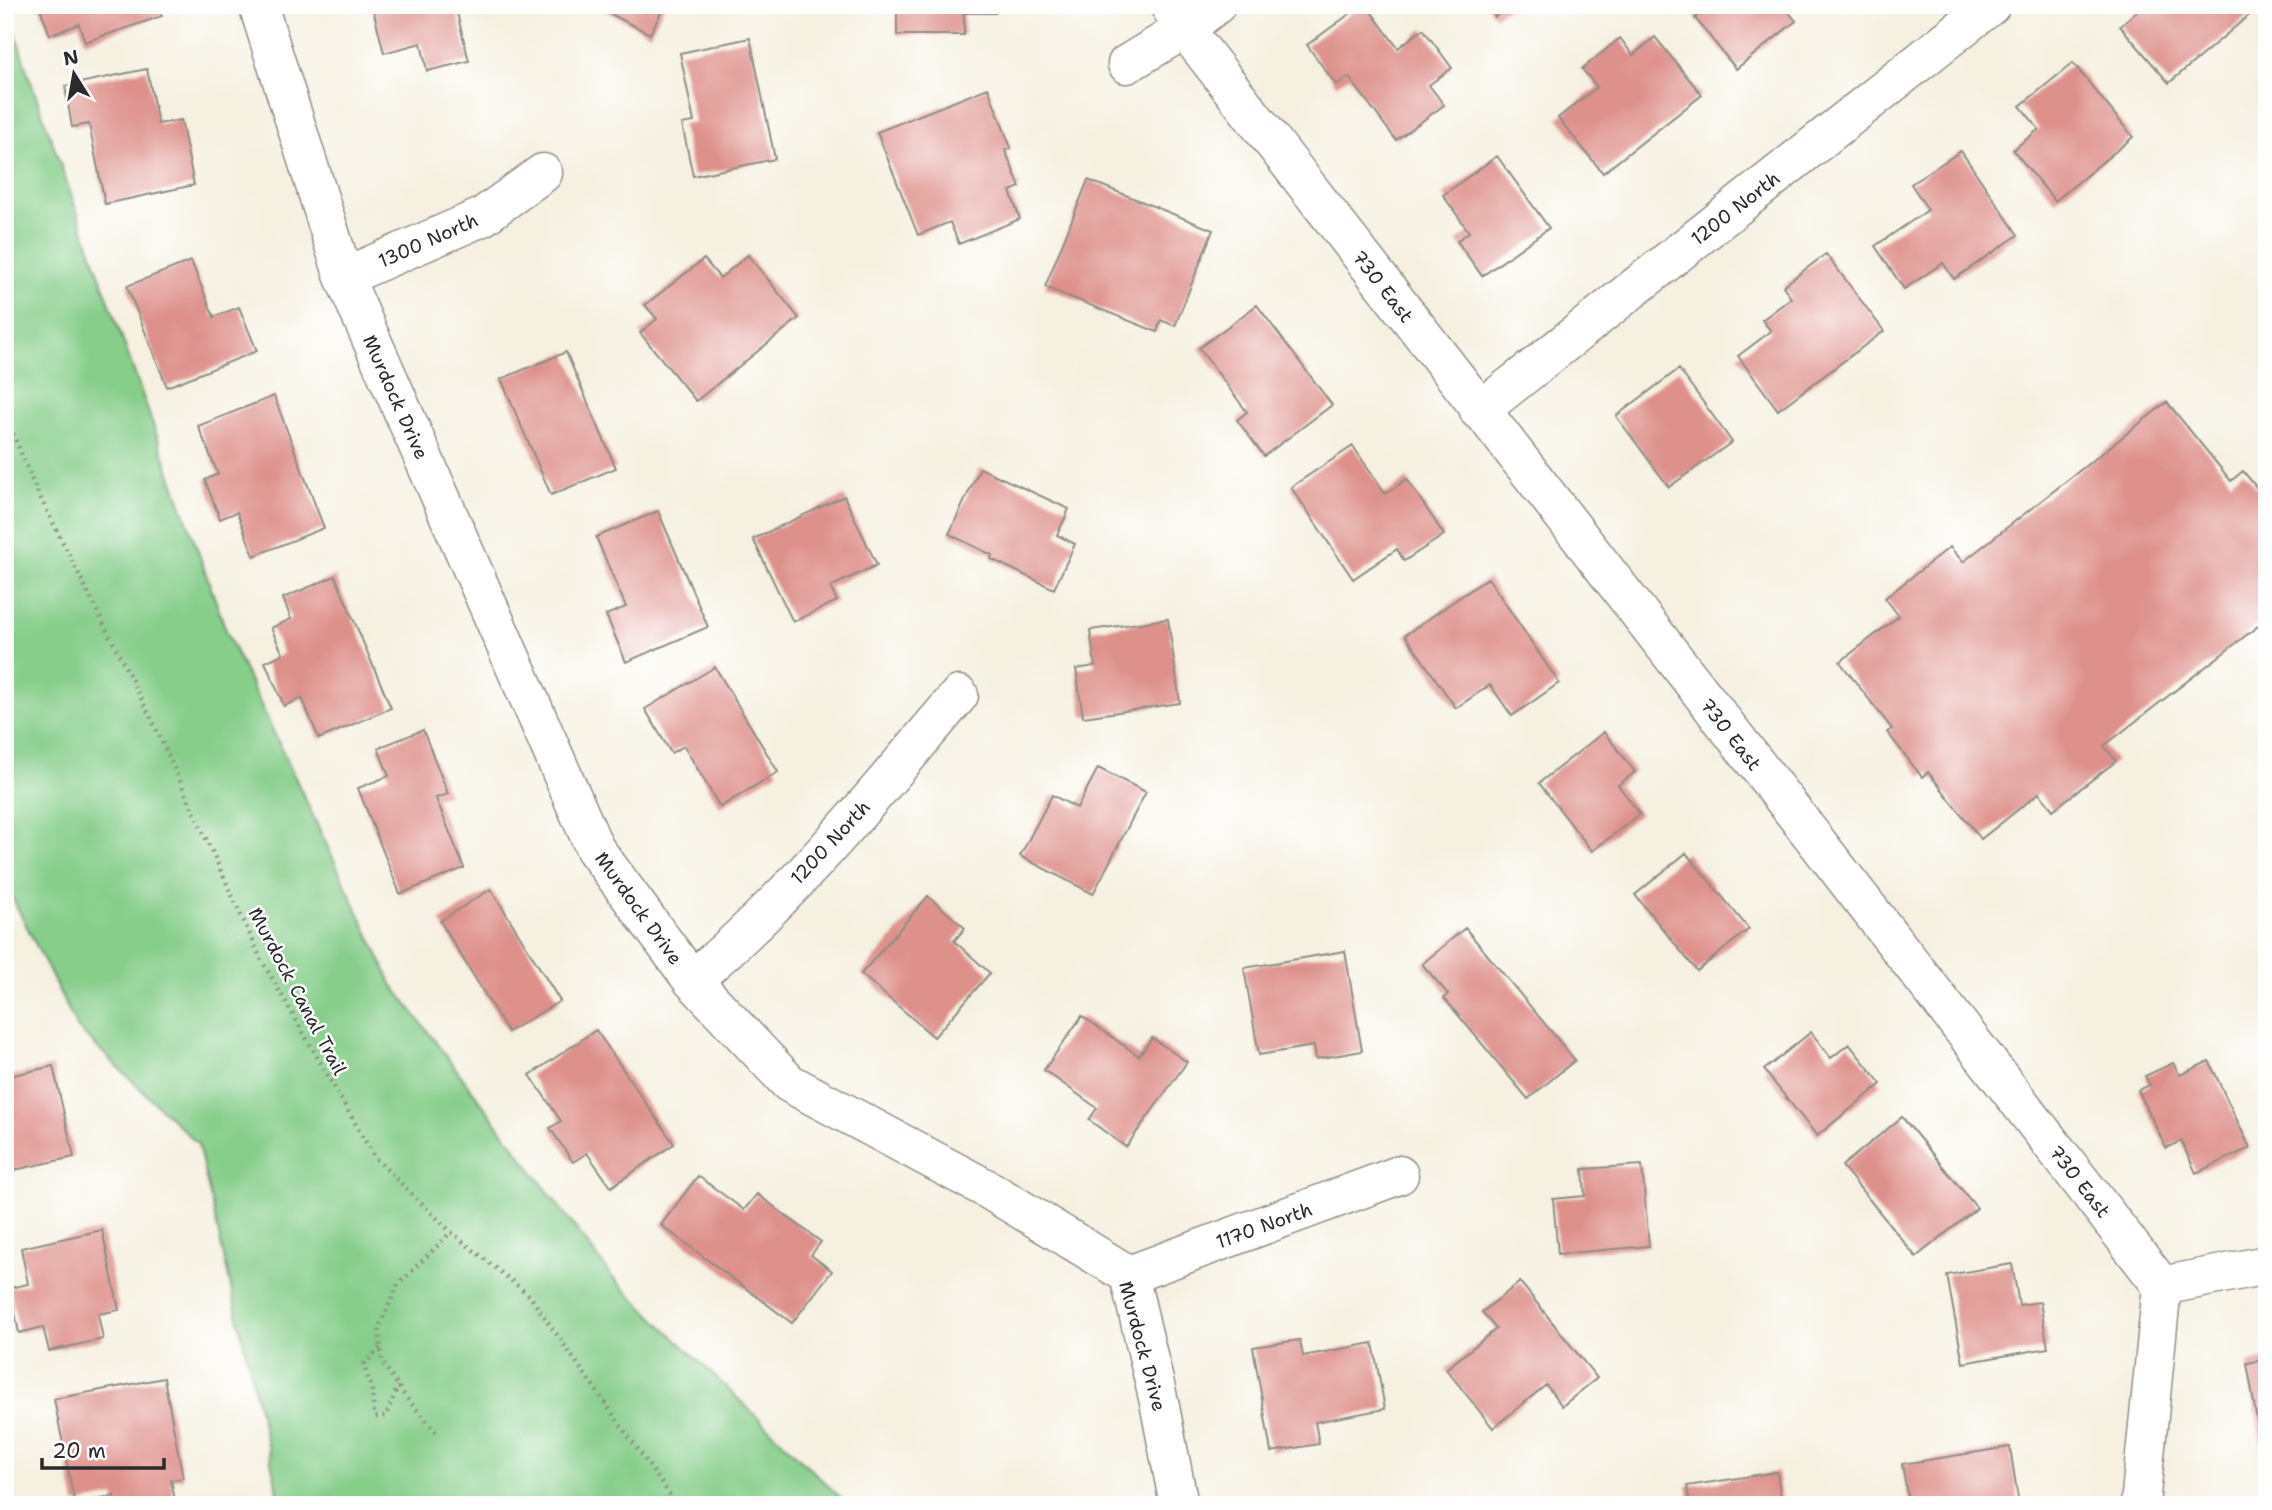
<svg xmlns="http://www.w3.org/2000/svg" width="2272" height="1510" font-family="'Shantell Sans',sans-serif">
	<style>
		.green { fill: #86ce8a; stroke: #587c5a; stroke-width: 2 }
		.building { fill: #de908a }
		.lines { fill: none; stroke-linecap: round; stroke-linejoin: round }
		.street-casing { stroke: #908e86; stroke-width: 41 }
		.path { stroke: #908e86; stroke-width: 4.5; stroke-dasharray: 2 5; stroke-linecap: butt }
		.street { stroke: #fff; stroke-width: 38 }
		.labels { text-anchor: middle; stroke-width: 5; stroke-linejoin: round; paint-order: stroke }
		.street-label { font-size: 19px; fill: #2b2b2b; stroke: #fff }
	</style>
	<rect width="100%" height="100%" fill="#fff"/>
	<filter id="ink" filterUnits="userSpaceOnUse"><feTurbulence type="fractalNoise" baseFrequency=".0143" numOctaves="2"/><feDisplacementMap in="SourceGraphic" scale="14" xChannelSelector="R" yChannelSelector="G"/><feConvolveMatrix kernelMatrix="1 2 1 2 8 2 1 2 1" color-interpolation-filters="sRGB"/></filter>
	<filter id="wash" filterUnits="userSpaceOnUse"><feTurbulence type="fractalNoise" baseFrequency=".00686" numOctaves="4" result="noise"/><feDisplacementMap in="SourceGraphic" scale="28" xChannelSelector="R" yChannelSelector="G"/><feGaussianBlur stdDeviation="1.57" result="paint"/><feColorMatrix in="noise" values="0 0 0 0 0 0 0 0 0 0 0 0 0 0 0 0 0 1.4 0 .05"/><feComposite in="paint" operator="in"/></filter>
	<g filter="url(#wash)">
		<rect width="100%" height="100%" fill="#f5f0e0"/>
		<path class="green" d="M5,5H8L25,65L227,633L392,984L613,1278L848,1505H281L198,1144L78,1029L5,883Z"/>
		<g id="blocks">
			<path class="building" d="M39,5H158L162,16L85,42L79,24L50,35Z
				M372,5H455L469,61L427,71L421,43L384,53Z
				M593,5H665L650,34Z
				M897,5H995V13H964V35H897Z
				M1362,5H1366L1398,48L1423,29L1452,68L1429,85L1444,105L1396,140L1349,77L1336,85L1307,45Z
				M1486,5H1512L1495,17Z
				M1710,5H1783L1796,21L1736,69L1695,18Z
				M2144,5H2261L2169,83L2120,26Z
				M1655,37L1702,95L1603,173L1558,118L1597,87L1582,69L1620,38L1633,55Z
				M750,38L775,159L693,176L682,124L694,122L680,53Z
				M2073,63L2133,137L2055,201L2013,150L2039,129L2020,106Z
				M147,69L158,124L181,120L194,185L105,204L89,124L72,127L65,86Z
				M988,88L1011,148L1005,150L1020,187L1010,191L1020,219L959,244L950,222L918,235L877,132Z
				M1961,151L2018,235L1954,279L1943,263L1904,289L1875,246L1928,210L1911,184Z
				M1497,156L1549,228L1482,276L1457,241L1469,232L1443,195Z
				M1088,180L1213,230L1175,326L1161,320L1157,332L1045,287Z
				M1826,254L1884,331L1778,410L1738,356L1771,331L1762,320L1791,298L1783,286Z
				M748,255L799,318L696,401L640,333L657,319L645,305L704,259L720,278Z
				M191,261L214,317L239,307L257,351L167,387L127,286Z
				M1257,305L1332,405L1264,456L1237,420L1247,412L1199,348Z
				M566,352L616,468L551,495L501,379Z
				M1679,369L1732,442L1669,487L1616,416Z
				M274,396L324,528L254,556L237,512L220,519L205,480L218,474L198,426Z
				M2167,402L2231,481L2243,471L2267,500V619L2104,746L2116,761L2053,810L2039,793L1981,839L1928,772L1922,777L1887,732L1892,729L1840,662L1899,616L1885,598L1950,547L1963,562Z
				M1353,446L1385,494L1407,479L1444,535L1404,561L1397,549L1353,579L1291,487Z
				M980,468L1069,509L1057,535L1075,544L1054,589L991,559L992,555L949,534Z
				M844,496L877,565L830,587L837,601L793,622L753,539Z
				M658,511L708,627L626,662L606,615L626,607L596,537Z
				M335,576L391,708L319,739L302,698L284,706L265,662L283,654L271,628L291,619L283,598Z
				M1488,578L1559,683L1512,716L1490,685L1456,708L1405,635Z
				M1168,619L1180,703L1083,717L1076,669L1095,666L1090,630Z
				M715,667L778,772L720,807L684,746L671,753L645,709Z
				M423,730L448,794L436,798L464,868L400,894L358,788L389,776L378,748Z
				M1604,732L1635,772L1618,785L1640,814L1592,851L1539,783Z
				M1098,768L1146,792L1093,894L1020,856L1052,795L1077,808Z
				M1686,853L1749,929L1697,971L1635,895Z
				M491,889L560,1001L508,1032L440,921Z
				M928,896L965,928L954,941L990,973L934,1037L861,974Z
				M1465,928L1575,1060L1528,1099L1444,998L1448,994L1422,964Z
				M1345,951L1362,1051L1316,1059L1314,1046L1259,1055L1244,968Z
				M1082,1016L1139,1056L1152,1038L1187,1062L1126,1147L1089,1120L1097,1108L1044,1070Z
				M596,1030L674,1144L611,1187L587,1153L573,1162L550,1128L561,1121L530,1075Z
				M1811,1032L1831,1058L1849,1044L1881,1084L1817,1136L1764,1070Z
				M2209,1061L2250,1148L2196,1173L2181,1141L2166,1148L2138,1090L2150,1085L2145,1076L2173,1063L2180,1075Z
				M53,1066L74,1157L5,1172V1077Z
				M1902,1117L1977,1208L1916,1257L1842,1166Z
				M1642,1165L1649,1246L1558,1254L1553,1199L1585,1196L1583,1169Z
				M698,1176L744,1210L757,1194L821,1242L811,1255L832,1271L792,1323L661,1225Z
				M102,1230L119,1310L98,1314L103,1339L49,1351L43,1327L19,1333L10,1288L28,1284L21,1248Z
				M2012,1264L2019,1305L2040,1302L2048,1348L1963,1363L1947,1275Z
				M1520,1282L1597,1378L1562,1406L1546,1385L1493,1428L1446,1369L1496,1329L1482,1312Z
				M1300,1340L1303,1356L1373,1343L1385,1409L1315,1422L1319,1444L1271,1452L1253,1347Z
				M2267,1359V1449L2262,1450L2247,1363Z
				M164,1378L183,1478L171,1480L176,1505H116L114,1496L75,1504L54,1399Z
				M2010,1447L2019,1505H1909L1902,1464Z
				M1777,1472L1782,1505H1690L1687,1486Z"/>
		</g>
	</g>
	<g filter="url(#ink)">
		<use href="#blocks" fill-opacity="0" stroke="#908e86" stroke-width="2"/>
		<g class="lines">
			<defs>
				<path id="street" d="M258,5L344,277L595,849L692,980L789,1083L989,1190L1129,1275L1159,1402L1179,1505
					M1169,5L1185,29L2162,1286L2140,1505
					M1127,64L1185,29L1216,5
					M344,277L482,217L543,173
					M1479,411L1991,5
					M692,980C792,897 875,794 959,695
					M1129,1275L1399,1175
					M2162,1286L2267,1265"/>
			</defs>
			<use href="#street" class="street-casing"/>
			<path class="path" d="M5,414L35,487L153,722L261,959L375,1158L451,1232L529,1295L677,1505
				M380,1348L365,1363C365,1378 371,1380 372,1392C373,1401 373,1408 375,1417L386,1416L398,1386
				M436,1432L405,1396L382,1362L379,1327L398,1285L451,1232"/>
			<use href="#street" class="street"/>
		</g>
	</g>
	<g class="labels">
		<g class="street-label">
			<text transform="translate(1735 208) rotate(-38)" y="7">1200 North</text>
			<text transform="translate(428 240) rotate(-24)" y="7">1300 North</text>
			<text transform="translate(1383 286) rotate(52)" y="7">730 East</text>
			<text transform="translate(396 397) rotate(66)" y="7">Murdock Drive</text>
			<text transform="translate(1731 734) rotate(52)" y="7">730 East</text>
			<text transform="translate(830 842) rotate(-47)" y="7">1200 North</text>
			<text transform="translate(639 908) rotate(54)" y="7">Murdock Drive</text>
			<text transform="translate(298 991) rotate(62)" y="7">Murdock Canal Trail</text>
			<text transform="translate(2080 1181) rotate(52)" y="7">730 East</text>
			<text transform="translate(1264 1225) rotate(-20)" y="7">1170 North</text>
			<text transform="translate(1143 1346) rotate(75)" y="7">Murdock Drive</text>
		</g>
	</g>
	<rect width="2272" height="1510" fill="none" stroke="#fff" stroke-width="28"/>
	<g transform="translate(74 74) rotate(349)" stroke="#ffffff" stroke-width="5" paint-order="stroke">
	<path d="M0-5L12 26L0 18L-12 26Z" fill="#2b2b2b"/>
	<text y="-10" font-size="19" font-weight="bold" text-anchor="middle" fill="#2b2b2b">N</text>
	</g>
	<path d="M42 1458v10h122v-10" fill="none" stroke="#2b2b2b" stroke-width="3.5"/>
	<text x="52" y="1458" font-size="21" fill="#2b2b2b" stroke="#ffffff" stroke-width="5" paint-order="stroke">20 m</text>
</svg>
